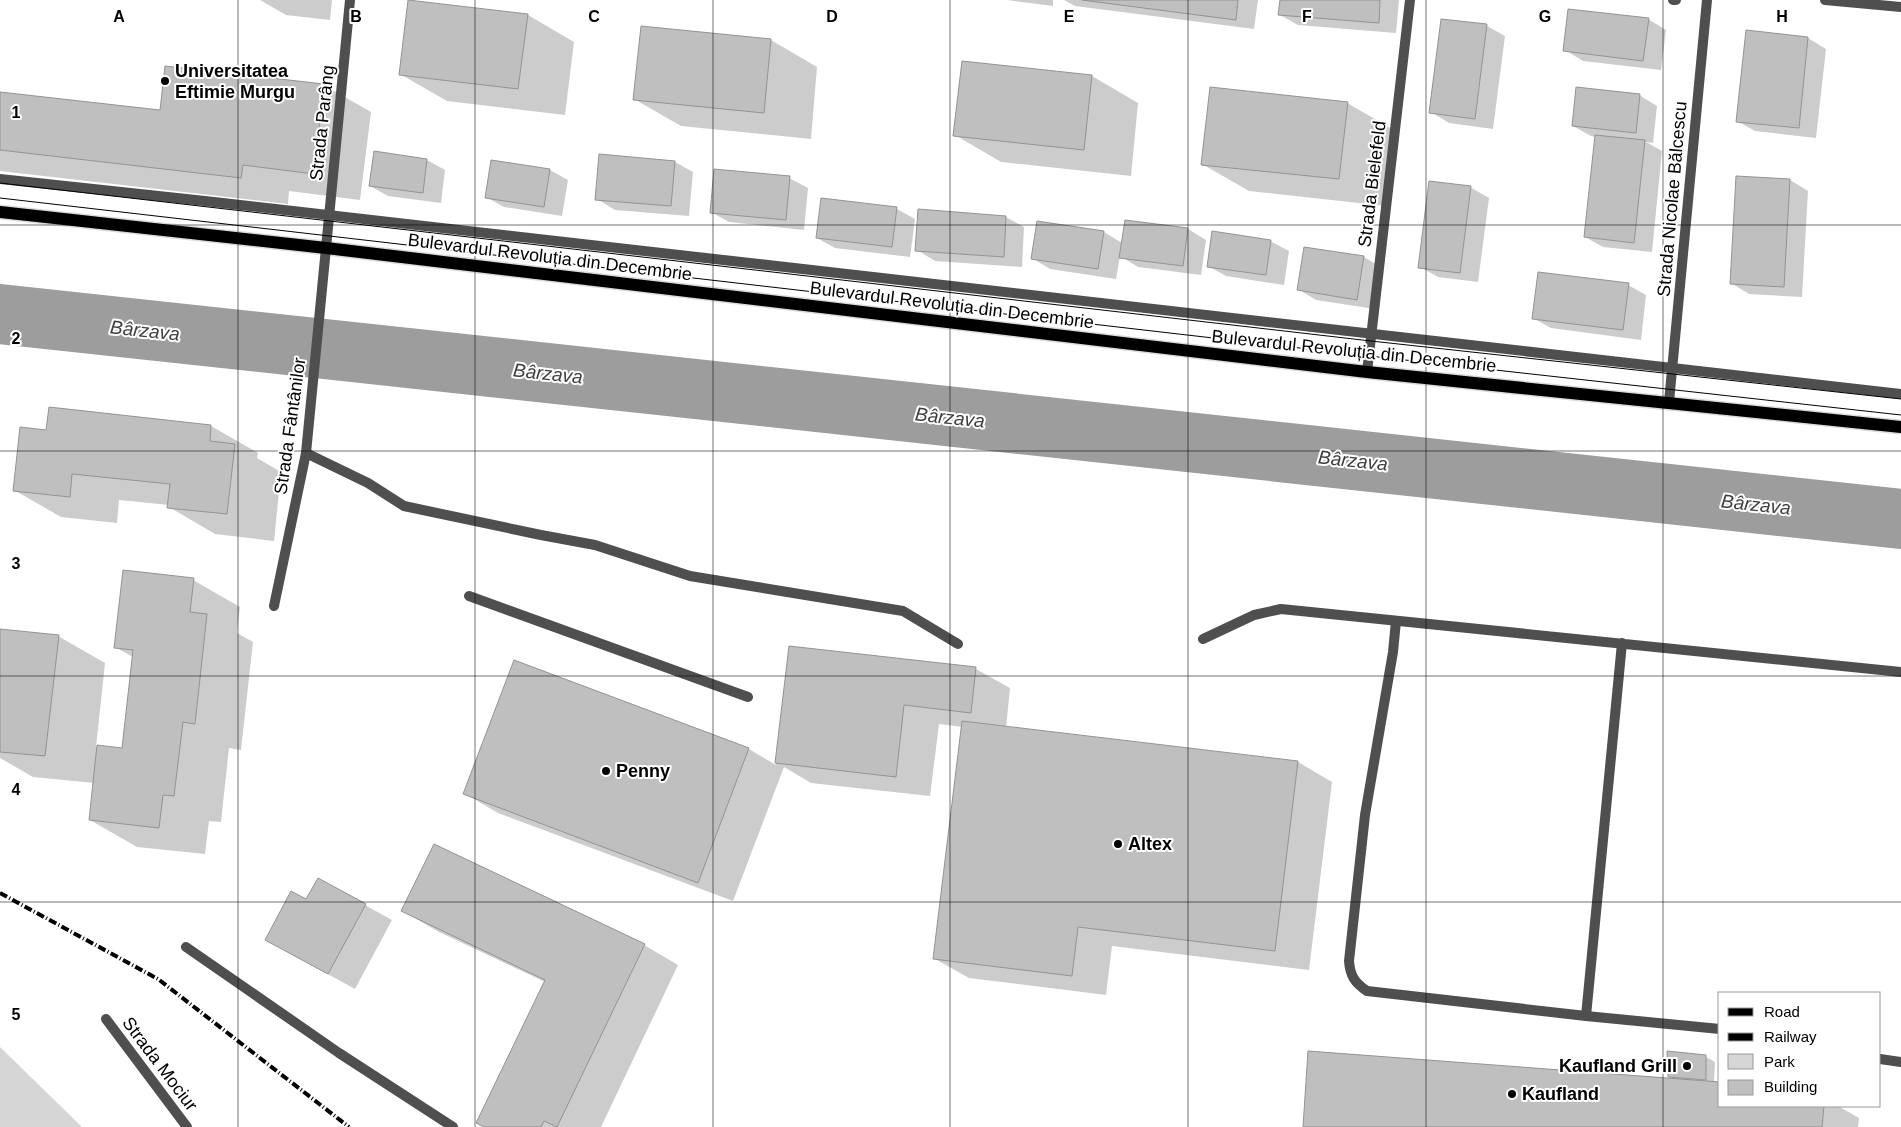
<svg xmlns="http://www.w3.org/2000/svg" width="1901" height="1127" font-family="Helvetica,sans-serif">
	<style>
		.green { fill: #d6d6d6 }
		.shadow { fill: #0003 }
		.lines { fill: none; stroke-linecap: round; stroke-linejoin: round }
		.river { stroke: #9d9d9d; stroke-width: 60 }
		.building { fill: #bfbfbf; stroke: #939393 }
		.primary-casing { stroke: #dbdbdb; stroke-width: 15 }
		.service { stroke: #4f4f4f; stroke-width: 10 }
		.pedestrian { stroke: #4f4f4f; stroke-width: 10 }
		.minor { stroke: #4f4f4f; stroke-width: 10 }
		.tertiary { stroke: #4f4f4f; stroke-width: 10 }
		.primary { stroke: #000; stroke-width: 12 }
		.tram { stroke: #000; stroke-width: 1 }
		.rail { stroke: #000; stroke-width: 4; stroke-dasharray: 8 2.5 1 2.5; stroke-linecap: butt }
		.grid { fill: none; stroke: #000; stroke-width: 1; stroke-opacity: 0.55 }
		.poi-dot { fill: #000; stroke: #fff; stroke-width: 2 }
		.labels { text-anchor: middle; stroke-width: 4; stroke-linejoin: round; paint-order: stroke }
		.poi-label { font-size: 18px; font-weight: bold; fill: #000; stroke: #fff; text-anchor: start }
		.street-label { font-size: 18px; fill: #000; stroke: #fff }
		.water-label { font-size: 19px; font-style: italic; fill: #3e3e3e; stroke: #fff }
		.grid-label { font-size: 16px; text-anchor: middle; font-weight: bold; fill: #000; stroke: #fff; stroke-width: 4; stroke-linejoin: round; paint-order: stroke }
	</style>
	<rect width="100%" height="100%" fill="#fff"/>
	<path class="green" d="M0,1047L82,1127H0Z"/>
	<path class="shadow" d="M260,0H332L330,20L286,15Z
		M1007,0H1053V6Z
		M1064,0H1258L1254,29L1075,6Z
		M1281,0H1399L1396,33L1298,25L1280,15Z
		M528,15L574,42L565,115L447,101L400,74Z
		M1648,19L1666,30L1661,70L1583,61L1565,50Z
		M1487,26L1505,36L1493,129L1449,123L1431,112Z
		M1747,32L1808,38L1826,49L1816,138L1755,131L1737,121Z
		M771,40L817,67L811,139L681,126L634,99Z
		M166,67L324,85L371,112L360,200L289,191L288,204L0,171V93L161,111Z
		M1092,76L1138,103L1131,176L1001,162L955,135Z
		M1639,95L1657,106L1653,143L1646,142L1662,151L1652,252L1603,247L1585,237L1596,137L1591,136L1573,126Z
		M1347,103L1394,130L1386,206L1249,191L1202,164Z
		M600,156L675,162L693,172L689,216L615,210L597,199Z
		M427,160L445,170L441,203L388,196L370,186Z
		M492,161L550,170L568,180L562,216L504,207L486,197Z
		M1737,177L1790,180L1808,191L1802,297L1749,294L1731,283Z
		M789,178L808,188L804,230L729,222L711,212Z
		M1470,187L1489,198L1478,282L1438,277L1420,267Z
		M897,209L915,219L910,257L835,248L817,238Z
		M919,211L1006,217L1024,227L1022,267L935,261L917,250Z
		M1188,229L1206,240L1201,275L1138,267L1120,256L1116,279L1050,269L1032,258L1104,232L1122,243Z
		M1270,241L1289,251L1284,285L1226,276L1208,266Z
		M1305,248L1364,257L1382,268L1375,309L1316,300L1298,289Z
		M1628,285L1646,295L1641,340L1551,328L1533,318Z
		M50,408L211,426L258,453L257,458L281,472L274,541L215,534L169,507V505L119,500L117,523L61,517L14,490L48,432Z
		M193,580L240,607L237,633L253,642L241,750L229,748L221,822L209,821L205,854L137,847L90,820L94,783L33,777L0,758V630L58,636L105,663L96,747L123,750L133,657L115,647Z
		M790,647L976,669L1010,688L1006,728L1298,762L1332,782L1309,970L1112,946L1106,995L969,978L935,959L963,727L939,724L930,796L811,783L784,767L733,901L498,813L464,793L514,661L749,749L776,765Z
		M318,879L392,920L355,989L293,955L306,901Z
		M403,911L644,945L678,965L601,1127H485L545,982L437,931Z
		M1706,1057L1715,1062L1714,1082L1720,1106H1838L1859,1118L1858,1127H1304L1674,1079L1669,1076Z"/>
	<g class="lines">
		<path class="river" d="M0,314L1901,519"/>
	</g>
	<path class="building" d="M408,0L528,14L518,89L399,75Z
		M1082,0H1238L1236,20Z
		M1280,0H1380L1379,23L1278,15Z
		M1568,9L1649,18L1643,61L1563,51Z
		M1441,19L1487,24L1475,119L1429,113Z
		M641,26L771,39L764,113L633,100Z
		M1746,30L1808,37L1799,128L1736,122Z
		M962,61L1092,75L1084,150L953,136Z
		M165,66L324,84L314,174L243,165L241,178L0,150V92L160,110Z
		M1210,87L1348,102L1339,179L1201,165Z
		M1576,87L1640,94L1636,133L1572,126Z
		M1595,135L1645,140L1634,243L1584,237Z
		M374,151L427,159L423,193L369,186Z
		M599,154L675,161L671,206L595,200Z
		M491,160L550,169L544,207L485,198Z
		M714,169L790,176L786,220L710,213Z
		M1736,176L1790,179L1784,287L1730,284Z
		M1429,181L1471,186L1460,273L1418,268Z
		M821,198L897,207L892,247L816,238Z
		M918,209L1006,216L1004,257L915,251Z
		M1125,220L1188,228L1183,266L1119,258Z
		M1037,221L1104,231L1098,269L1031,259Z
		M1212,231L1271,240L1266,275L1207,267Z
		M1304,247L1364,256L1357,300L1297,290Z
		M1538,272L1629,283L1623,330L1532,319Z
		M49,407L211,425L210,441L235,444L227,514L167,508L170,484L72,474L70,497L13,491L20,427L46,430Z
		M123,570L194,578L190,612L207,614L195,724L183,722L174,796L163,795L159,828L89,820L97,745L122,748L133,650L114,648Z
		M0,629L59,635L45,756L0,752Z
		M789,646L976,667L971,713L904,705L896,777L775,763Z
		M514,660L749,748L698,883L463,794Z
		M962,721L1298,761L1275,951L1078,927L1072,976L933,959Z
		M434,844L645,944L557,1127L544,1121L541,1127H484L476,1123L545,980L401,911Z
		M318,878L366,904L328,974L265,940L291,891L306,899Z
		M1308,1051L1720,1082V1106H1824L1822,1127H1303Z
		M1667,1051L1706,1055V1080L1668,1077Z"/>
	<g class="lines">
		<defs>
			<path id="primary" d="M0,212L326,248L1367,372L1901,427"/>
		</defs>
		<use href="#primary" class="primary-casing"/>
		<path class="service" d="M0,179L205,201L1901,394
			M306,453L368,483L404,506L541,535L595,545L690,576L903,611L958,644
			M469,596L748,697
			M1396,621L1393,652L1365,815L1349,961C1350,976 1355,983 1367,991L1586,1016L1720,1029
			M1203,639L1254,615L1281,609L1901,672
			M186,947L339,1053L453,1127
			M1586,1016L1622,643
			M1880,1059L1901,1062"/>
		<path class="pedestrian" d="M1367,372L1410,0"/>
		<path class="minor" d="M1673,0H1676
			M1825,0L1901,7
			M326,248L350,0
			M1669,402L1707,0"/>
		<path class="tertiary" d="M274,606L306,453L326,248
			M106,1019L187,1127"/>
		<use href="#primary" class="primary"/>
		<path class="tram" d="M0,183L1371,341L1901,399
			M0,198L1369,356L1901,415"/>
		<path class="rail" d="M0,893L158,979L349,1127"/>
	</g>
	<path class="grid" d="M238,0V1127M475,0V1127M713,0V1127M950,0V1127M1188,0V1127M1426,0V1127M1663,0V1127M0,225H1901M0,451H1901M0,676H1901M0,902H1901"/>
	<g class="poi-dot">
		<circle cx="165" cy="81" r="5"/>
		<circle cx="606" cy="771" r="5"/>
		<circle cx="1118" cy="844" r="5"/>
		<circle cx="1687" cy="1066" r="5"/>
		<circle cx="1512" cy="1094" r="5"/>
	</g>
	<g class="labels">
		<g class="poi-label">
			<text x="175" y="77">Universitatea<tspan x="175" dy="21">Eftimie Murgu</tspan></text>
			<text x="616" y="777">Penny</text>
			<text x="1128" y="850">Altex</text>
			<text x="1677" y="1072" text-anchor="end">Kaufland Grill</text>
			<text x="1522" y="1100">Kaufland</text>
		</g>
		<g class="street-label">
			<text transform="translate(322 123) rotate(-84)" y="6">Strada Parâng</text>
			<text transform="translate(1372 184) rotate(-83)" y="6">Strada Bielefeld</text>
			<text transform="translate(1672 199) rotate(-85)" y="6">Strada Nicolae Bălcescu</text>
			<text transform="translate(550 257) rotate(7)" y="6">Bulevardul Revoluția din Decembrie</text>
			<text transform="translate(952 305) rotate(7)" y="6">Bulevardul Revoluția din Decembrie</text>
			<text transform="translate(1354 351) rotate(6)" y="6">Bulevardul Revoluția din Decembrie</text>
			<text transform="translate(290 426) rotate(-82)" y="6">Strada Fântânilor</text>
			<text transform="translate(160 1064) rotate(53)" y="6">Strada Mociur</text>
		</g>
		<g class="water-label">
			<text transform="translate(145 330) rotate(6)" y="7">Bârzava</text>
			<text transform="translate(548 373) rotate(6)" y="7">Bârzava</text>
			<text transform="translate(950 417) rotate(6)" y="7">Bârzava</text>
			<text transform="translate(1353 460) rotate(6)" y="7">Bârzava</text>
			<text transform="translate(1756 504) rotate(6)" y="7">Bârzava</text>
		</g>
	</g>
	<g class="grid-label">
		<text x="119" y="22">A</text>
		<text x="356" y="22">B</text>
		<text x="594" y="22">C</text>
		<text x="832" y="22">D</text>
		<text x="1069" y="22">E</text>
		<text x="1307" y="22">F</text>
		<text x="1545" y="22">G</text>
		<text x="1782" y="22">H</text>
		<text x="16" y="118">1</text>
		<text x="16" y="344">2</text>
		<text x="16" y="569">3</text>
		<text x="16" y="795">4</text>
		<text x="16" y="1020">5</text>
	</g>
	<rect x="1718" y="992" width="162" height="115" fill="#ffffff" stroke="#999999"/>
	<rect x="1728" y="1008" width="25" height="8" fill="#000000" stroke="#999999"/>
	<text x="1764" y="1017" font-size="15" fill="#000000">Road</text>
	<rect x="1728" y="1033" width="25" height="8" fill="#000000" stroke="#999999"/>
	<text x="1764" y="1042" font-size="15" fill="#000000">Railway</text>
	<rect x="1728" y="1054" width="25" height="15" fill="#d6d6d6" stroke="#999999"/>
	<text x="1764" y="1067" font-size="15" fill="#000000">Park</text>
	<rect x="1728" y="1080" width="25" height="15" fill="#bfbfbf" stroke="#999999"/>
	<text x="1764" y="1092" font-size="15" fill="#000000">Building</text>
</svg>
